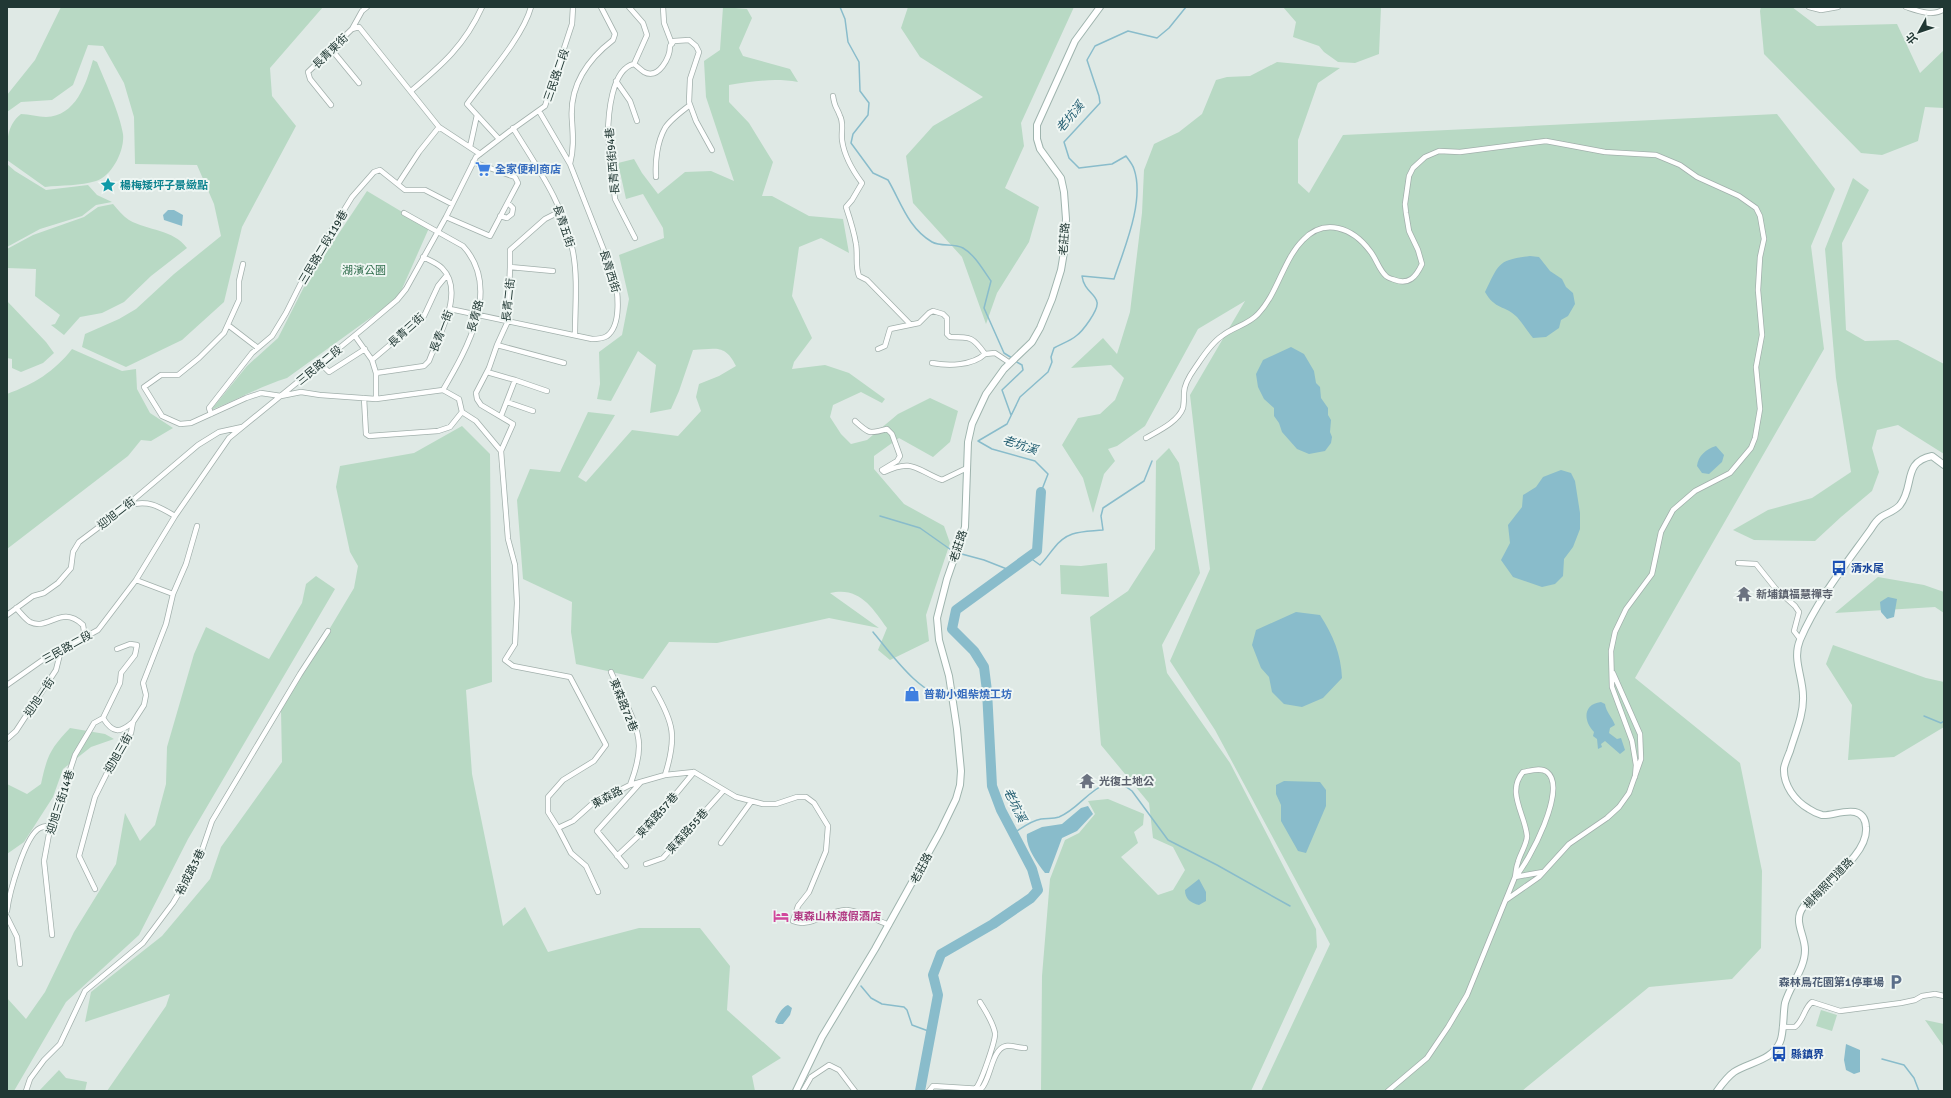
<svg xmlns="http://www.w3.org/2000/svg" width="1951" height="1098" font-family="Signika,'Noto Sans TC',sans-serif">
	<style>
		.green { fill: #b8d9c4 }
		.water { fill: #89bccb }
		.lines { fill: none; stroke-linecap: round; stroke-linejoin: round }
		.stream { stroke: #89bccb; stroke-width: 1.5 }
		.river { stroke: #89bccb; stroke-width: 10 }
		.street-casing { stroke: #a2b0ac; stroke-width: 6 }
		.secondary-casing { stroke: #9fb4ae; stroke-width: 8 }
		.street { stroke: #fff; stroke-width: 4.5 }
		.secondary { stroke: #fff; stroke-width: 6 }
		.labels { text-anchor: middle; stroke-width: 4; stroke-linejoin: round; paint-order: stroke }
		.street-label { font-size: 11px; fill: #213834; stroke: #eff6f3 }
		.shop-label { font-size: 11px; font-weight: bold; fill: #366cbe; stroke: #eff6f3; text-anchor: start }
		.culture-label { font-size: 11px; font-weight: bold; fill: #0d838f; stroke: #eff6f3; text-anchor: start }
		.park-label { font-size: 11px; fill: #2e6c4b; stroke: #eff6f3 }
		.transit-label { font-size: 11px; font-weight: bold; fill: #164399; stroke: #eff6f3; text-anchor: start }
		.worship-label { font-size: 11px; font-weight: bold; fill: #5b616d; stroke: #eff6f3; text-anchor: start }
		.hotel-label { font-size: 11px; font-weight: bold; fill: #b23c85; stroke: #eff6f3; text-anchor: start }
		.service-label { font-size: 11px; font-weight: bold; fill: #4e5e75; stroke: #eff6f3; text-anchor: end }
		.water-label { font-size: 12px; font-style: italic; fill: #1f5b6f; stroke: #eff6f3 }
	</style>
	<rect width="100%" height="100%" fill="#dfe9e5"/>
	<path class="green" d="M61,7H323L270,68L272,96L296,126L242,227L224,302L182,340L126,367L82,347L85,334L119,319L136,309L174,274L221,236L214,204L197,165L135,164L134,117L124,83L103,46L88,45L73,85L52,100L21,102L7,112V95L35,60Z
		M723,7L747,9L752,18L739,48L743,56L790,69L798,82C775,78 753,81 729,85V102L749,123L773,162L762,196H772L809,216L843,219L849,253L821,238L799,247L792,296L812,338L794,362L792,369L825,365L849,373L885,399L882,403L861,392L833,405L830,417L841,434L851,444L867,440L898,414L930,398L958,411L950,442L933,457L899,438L874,456V469L904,504L944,526L950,543L926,615L929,641L890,660L878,650L887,628C872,607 859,586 830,593L879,628L829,618L717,643L669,642L643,679L576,664L571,632L572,602L523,579L517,500L530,469L560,472L588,412L615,415L578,477L586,482L632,430L678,436L701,411L696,397L699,384L719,376L736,366C725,344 716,349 693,350L679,391L671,409L650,413L656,365L638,351L611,401L597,399L600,384L599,352L622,335L629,299L619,255L664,238L663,228L643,194L626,199L618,163L634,159L642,173L658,194L685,172L711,171L734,181L706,97L704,61L720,50Z
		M908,7H1074L1021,123L1024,146L1005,188L1039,207L1029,242L997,293L986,324L962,257L913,203L906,156L933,126L983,97L920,57L901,28Z
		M1283,7H1381L1379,54L1355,63L1338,62L1324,52L1319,46L1293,37L1296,22Z
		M1761,7H1792L1817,26L1897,24L1920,73L1944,50V108L1925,107L1918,141L1882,155L1861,153L1764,54L1760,11Z
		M93,60L97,62C105,81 120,114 123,134C125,150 112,176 96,181C81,186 61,185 45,187L7,160C7,142 6,126 21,114C29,114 38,117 46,117C76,116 86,84 93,60Z
		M1277,62L1340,68L1318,83L1298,140V183L1309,193L1343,135L1777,114L1835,189L1811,246L1824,349L1635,678L1740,763L1762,871L1761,948L1732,979L1649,987L1522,1091H1261L1330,944L1215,730L1170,661L1210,569L1190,395L1245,301L1198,329L1145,426L1117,446L1108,449L1115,461L1104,474L1093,513L1083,478L1062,445L1078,418L1100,414L1115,400L1124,378L1111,365L1071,368L1103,338L1117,354L1130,312L1142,213L1144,170L1154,144L1179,132L1202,114L1216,80L1227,77L1250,76Z
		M7,164L15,171L46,190L88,185L97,195L112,202L96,205L82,216L40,229L7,247Z
		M1853,178L1869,190L1842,243L1846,330L1865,341L1898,340L1944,364V454L1898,425L1877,430L1872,448L1879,472L1872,491L1841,517L1815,541L1754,540L1733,530L1768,510L1812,498L1851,472L1836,378L1825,249Z
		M367,191L429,228L398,298L287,378C261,386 237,400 211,410L247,366L278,338L306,283Z
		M113,204C118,210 123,216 129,220C148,231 173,229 187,248L151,276L124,302L102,313L80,317L64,335L51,325L55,324L60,315L35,296L36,269L7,268V249L33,235L84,217L98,207Z
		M7,301L46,342L54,353L43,363L21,372L12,368V359L7,358Z
		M72,349L122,371L136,369L137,389L150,413L173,428L151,441L141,440L128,456L7,549V394C34,384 54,372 72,349Z
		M462,426L490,454L492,682L466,690L472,774L503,926L525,907L548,952L639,928H700L730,966L727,1010L781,1058L752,1076L755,1091H107L166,1006L170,994L85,1022L91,992L162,936L210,879L221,847L282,762L281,710L354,588L358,566L350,552L336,487L340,466L414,453Z
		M1169,448L1179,463L1200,573L1162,645L1167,673L1230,763L1316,929L1317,947L1251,1091H1041L1042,976L1050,879L1065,840L1079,833L1095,814L1088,801L1108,799L1144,814L1143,825L1134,832L1138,843L1121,857L1158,895L1173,890L1185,870L1173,847L1153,838L1149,803L1101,745L1090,617L1128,591L1155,549L1156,461Z
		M1107,563L1109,597L1061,594L1060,565L1081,566Z
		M316,576L335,589L188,839L139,935L66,1002L14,1091H7V998L26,1019L45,992L74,932L116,864L125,813L140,841L155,825L166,784L167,747L194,654L206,627L269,659L302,603L306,584Z
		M1878,577L1924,585L1944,592V613L1935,607L1835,613Z
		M1833,645L1926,678L1944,682V727L1894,757L1848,760L1852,705L1826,664Z
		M70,728L105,734L114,739L91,747L63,769L53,797L24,842L7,854V784L27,794L41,784C47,756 50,749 70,728Z
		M1821,1010L1837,1015L1832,1031L1816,1026Z
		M1925,1020L1944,1024V1047Z
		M59,1070L66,1078L87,1082L85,1091H39Z"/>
	<path class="water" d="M168,210H174L183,215L182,226L164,220L163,215Z
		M1530,256L1539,257L1550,271L1562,279L1566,287L1573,293L1575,304L1568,316L1561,320L1559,328L1546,337L1533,338C1528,332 1523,324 1517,317C1505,305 1495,310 1485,292C1499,264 1497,260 1530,256Z
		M1291,347L1304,354L1314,371L1316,383L1320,387L1321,398L1328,408V415L1331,420L1330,432L1332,437L1331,443L1325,451L1309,454L1297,449L1282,432L1279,423L1274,416V408L1264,399L1258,387L1256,374L1263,360Z
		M1716,446L1724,455L1722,462L1709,474L1702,473L1697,466C1698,456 1706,449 1716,446Z
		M1561,470L1571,473L1575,481L1580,513V529L1573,547L1564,559L1563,576L1555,584L1542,587L1513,577L1501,560L1510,543L1508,525L1522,507L1523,495L1536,487L1543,477Z
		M1888,597L1897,599L1894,617L1887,619L1881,612L1880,602Z
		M1296,612L1320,615C1333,635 1341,654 1342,678L1323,698L1302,707L1284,704L1272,692L1269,677L1261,668L1252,645L1256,630Z
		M1601,702L1605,704C1606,712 1612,717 1615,725L1610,728L1609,733L1617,739L1621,738L1625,750L1620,754L1605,741L1601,744L1602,747L1598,749L1597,739L1593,736L1594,732C1583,721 1583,704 1601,702Z
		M1284,781L1320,782L1326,790V806L1306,853L1298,851L1281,821V805L1276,794V785Z
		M1088,806L1093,814L1077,831L1062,838L1049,873H1045C1037,863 1025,846 1027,834L1042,827L1062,824L1081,808Z
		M1199,879L1206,892V901L1199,905C1191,903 1185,899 1185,890Z
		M788,1005L792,1008L790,1015L783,1024H778L775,1022C777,1016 782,1007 788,1005Z
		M1846,1044L1860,1050V1072L1854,1074L1846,1070L1844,1060Z"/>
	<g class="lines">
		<path class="stream" d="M840,7L845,19L848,42L859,62L860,91L869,103L868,115L853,134L851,143L873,173L888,180C901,202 908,228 932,242C941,247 954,243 963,248C975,255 983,270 991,281L984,308L1004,353L1012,358
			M1011,415L1002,390L1023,370L1022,365L1015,361
			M1041,492L1048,474L1035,461L992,449L978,441L1007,424L1020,397L1048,372L1052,362L1051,357L1054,348C1061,344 1070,341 1076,336C1082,332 1099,310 1097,302C1095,293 1084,291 1082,276L1114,279C1124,249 1145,201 1134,169C1133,165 1129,160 1126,156L1112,164L1079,168L1069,158L1064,142L1100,103L1099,96L1087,60L1095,46L1128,31L1157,38L1169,28L1186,7
			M880,516L920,528L954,552
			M958,553L984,560L1012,571
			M1029,557L1040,565C1046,559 1049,554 1054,548C1068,530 1082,532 1103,530L1101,516L1103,508L1144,481L1152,461
			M873,632C889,651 923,700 950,696
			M954,696L987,691
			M1924,716L1941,723L1944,721
			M1014,833C1022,828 1030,821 1041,819C1047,818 1053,819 1059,817C1085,807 1101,766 1132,791L1168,840L1217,865L1290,906
			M861,986L871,998L882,1004L904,1007L907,1010L912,1025L931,1032
			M1882,1059L1904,1065L1914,1078L1919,1091"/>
		<path class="river" d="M920,1091L938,995L933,975L941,954L993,924L1031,898L1038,890L1032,869L1001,810L992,786L987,691L984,667L974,651L952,629L956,610L1037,551L1041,492"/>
		<defs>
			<path id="street" d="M629,7L643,23L647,35L634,64
				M663,7L664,23L672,44
				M1809,7L1821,10L1838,7
				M1906,7C1918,11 1933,17 1944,9
				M352,29L362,11L367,7
				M331,49L359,83
				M616,81L630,101L637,121
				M411,91C442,65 465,45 482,7
				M833,96C835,109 836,105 840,116C844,123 841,132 842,140C844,155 853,171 862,183L852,200L846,207C850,219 854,231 856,244C858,255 855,266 859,276L867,280L910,324
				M331,105L310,79L308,72L352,29L359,27L439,127L480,154
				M477,115L499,139
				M513,128C537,167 565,206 573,252C578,279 575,307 575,335
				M470,147L477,115L467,104C486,78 523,37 531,7
				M570,164C574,149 573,136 572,121C569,87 587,60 613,40L615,34L601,7
				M656,177C655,162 657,142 665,128C670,120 682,111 690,105
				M398,184L419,152L439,127
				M404,213L463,246C502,288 467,349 443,390
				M500,216L507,218L512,214L513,208L508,203
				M446,217L490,236L518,183L515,177L473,162
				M635,238L615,199L608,136C608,116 611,69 634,64C637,66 641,70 644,72C659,80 670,57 670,46L674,41L689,40L696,46L699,52L690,79L689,102L696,121L712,150
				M243,264L239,281V300L224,333L199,358L178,375H161L144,387L162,416L180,424L191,423L246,398L261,393L281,396L301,392L320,395L376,399L443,390L459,399L462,412L476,421L501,451L508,539L515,565L517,603L515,644L505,660L513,666L570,677L606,745L594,761L563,780L548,797V812L558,828L573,821L592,804L630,785L665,775L694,772L736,797L763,804H776L797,797H806L814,803L828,826L826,851L809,892L798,906L793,921C812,929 828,909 847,910C861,911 876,920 889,925
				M510,267V250L545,219L561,211
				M450,309L592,339C597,339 602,339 607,336C622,325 618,291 614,276L570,164L539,111
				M228,325L258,348
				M355,336L372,360L376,373V399
				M497,345L564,363
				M878,349L885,346L890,329L919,323L929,313L933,311L943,314L947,318V334L950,337C971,337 973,337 985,354L995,353L1010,363
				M372,360L424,316L438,286L447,275
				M320,363L329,372L365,349
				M932,363C948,366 972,366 985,354
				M487,372L515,380L501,416
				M376,373L424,366L429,361C438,336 466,292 442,268C437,263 429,260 423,257
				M515,380L547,391
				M364,398L366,434L369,436L438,431L450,427L462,412
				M507,402L533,411
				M211,414L209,408L252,353L272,336L286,313L309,267L352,197L374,172L380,170L405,190H425L452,204
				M855,421C869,434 869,434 887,429L892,434L900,456L897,461L882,470L884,472C913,458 916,470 942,480L967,468
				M1146,438C1158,431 1178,422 1183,408C1184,403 1184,398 1184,393C1184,384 1190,375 1195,368C1202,358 1211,343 1222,336C1233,327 1248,325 1258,314C1278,293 1283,260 1303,240C1325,217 1353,228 1370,251C1376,258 1379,270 1386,276C1388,278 1392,279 1395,280C1409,285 1416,277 1422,264L1418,250L1409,231L1406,213L1405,204L1409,176L1413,168L1425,157L1439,151L1460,152L1546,141L1605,152L1656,155L1680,165L1697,177L1739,196L1756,208L1760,216L1764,239L1760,257L1758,290L1762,335L1756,367L1760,409L1755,438L1751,448L1730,473L1695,491L1673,510L1661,532L1652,574L1626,609L1615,632L1611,651L1612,687L1632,741L1636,765L1635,777
				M501,451L513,424L481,405L477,399L476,393L489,368L497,345L508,321L510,267L553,271
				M129,505C149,500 158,506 175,516
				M1738,563L1756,564L1776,589L1795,606L1799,612L1794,631L1800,639
				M173,594L186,564L197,526
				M16,608C20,612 25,619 30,622C49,631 61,604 83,625L85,637
				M7,615L33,596L44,593L58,583L71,568L73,552L79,542L119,512L198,445L219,432L242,427
				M611,672C620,692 639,724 639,746C639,760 635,772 630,785
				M7,685L44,659L98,630L136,580L175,516L229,438L365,327L397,300L406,289L446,217L476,157L510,131L545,106L572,24L573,7
				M654,689C674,723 677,737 665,775
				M103,718L120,683L121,673L135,655L137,645L130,644L117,649
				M7,739L16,731L56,670L61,650
				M558,828L571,853L586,866L598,892
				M721,843L751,802
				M617,856L651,824L694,772
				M646,864L663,858L724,790
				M626,866L597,831L641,782
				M1515,877L1543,872
				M95,889L79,856L95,797L116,755L131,733L133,722L144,705L146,695L143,683L166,624L173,594L136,580
				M1506,900L1539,877L1569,844L1607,818L1619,807L1629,793L1641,759L1640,734L1613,673
				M7,911C9,894 25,835 40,828C44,826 49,826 53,825
				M7,917L17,937L20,964
				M52,935L44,861L49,834L75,755L94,723L103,718C113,734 120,733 133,722
				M1782,1027H1795C1804,1020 1804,1008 1812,1002L1840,1011L1901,1003L1915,1000L1922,996L1935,994L1944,996
				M975,1089C981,1084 996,1039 995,1033C993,1022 986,1012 980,1002
				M26,1091L30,1079L44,1060L60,1044L85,991L143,943L173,903L199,859L212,821L300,674L328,631
				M803,1091L811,1077L829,1065L839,1070L855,1091
				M929,1091L933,1086L981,1089C991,1080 991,1049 1006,1046C1010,1045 1020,1048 1025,1048
				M1388,1091L1427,1058L1448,1027L1467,995L1515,877C1516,872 1516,867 1518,862C1520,854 1527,844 1527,836C1525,814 1506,792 1523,772C1530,771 1541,767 1547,772C1568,788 1529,862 1515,877"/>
			<path id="secondary" d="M796,1091L822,1037L875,949L940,832L956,799L960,785L961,771L957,729L949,676L939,640L937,618L947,579L965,527L968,442L972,424L986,394L1004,369L1032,342L1040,328L1052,299L1061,270L1064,252L1066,219L1064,192L1061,178L1040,149L1037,139V125L1075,41L1100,7
				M1717,1091C1722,1084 1727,1077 1734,1072C1749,1062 1772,1061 1780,1042C1784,1034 1783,1013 1785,1003C1790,985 1805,969 1805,950C1805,934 1792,921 1804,906C1819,885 1869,857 1866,827C1864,800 1833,817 1822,815C1818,814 1812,811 1809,809C1795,801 1783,785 1784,768C1785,763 1788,756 1790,751C1795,734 1804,714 1803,696C1803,677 1792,659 1800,640C1817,600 1846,564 1871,529C1874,524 1877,520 1881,517C1887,513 1895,511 1900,505C1915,486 1902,462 1932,456L1944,465"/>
		</defs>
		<use href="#street" class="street-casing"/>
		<use href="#secondary" class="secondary-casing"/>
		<use href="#street" class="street"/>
		<use href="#secondary" class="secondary"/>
	</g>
	<defs>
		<symbol id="supermarket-bare" viewBox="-9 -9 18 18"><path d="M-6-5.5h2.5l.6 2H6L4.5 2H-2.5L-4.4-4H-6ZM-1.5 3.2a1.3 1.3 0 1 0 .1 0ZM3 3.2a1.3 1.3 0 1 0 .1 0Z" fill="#3f7fe0" stroke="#eff6f3" stroke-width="2.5" paint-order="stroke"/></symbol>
		<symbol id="sight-bare" viewBox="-9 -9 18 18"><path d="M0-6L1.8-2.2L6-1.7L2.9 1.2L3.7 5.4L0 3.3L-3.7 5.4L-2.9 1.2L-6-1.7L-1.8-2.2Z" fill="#0f9aa8" stroke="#eff6f3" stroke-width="2.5" paint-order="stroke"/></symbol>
		<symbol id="bus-bare" viewBox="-9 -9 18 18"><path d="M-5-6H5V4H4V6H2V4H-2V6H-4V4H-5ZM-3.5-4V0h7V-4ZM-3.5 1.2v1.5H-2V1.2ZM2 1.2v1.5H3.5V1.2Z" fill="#1a4fb4" stroke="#eff6f3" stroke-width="2.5" paint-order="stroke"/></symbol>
		<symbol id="temple-bare" viewBox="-9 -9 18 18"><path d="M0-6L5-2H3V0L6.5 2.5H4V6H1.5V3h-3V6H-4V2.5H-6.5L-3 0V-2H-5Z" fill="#6b7280" stroke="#eff6f3" stroke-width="2.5" paint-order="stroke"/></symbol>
		<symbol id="shop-bare" viewBox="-9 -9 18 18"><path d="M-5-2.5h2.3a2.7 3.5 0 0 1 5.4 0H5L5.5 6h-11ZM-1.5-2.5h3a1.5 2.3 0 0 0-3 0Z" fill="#3f7fe0" stroke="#eff6f3" stroke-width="2.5" paint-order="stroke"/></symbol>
		<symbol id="hotel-bare" viewBox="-9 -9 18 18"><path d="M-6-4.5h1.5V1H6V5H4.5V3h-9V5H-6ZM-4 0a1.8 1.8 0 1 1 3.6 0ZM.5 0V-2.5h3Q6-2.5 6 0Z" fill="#d1479c" stroke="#eff6f3" stroke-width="2.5" paint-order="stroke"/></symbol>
		<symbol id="parking-bare" viewBox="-9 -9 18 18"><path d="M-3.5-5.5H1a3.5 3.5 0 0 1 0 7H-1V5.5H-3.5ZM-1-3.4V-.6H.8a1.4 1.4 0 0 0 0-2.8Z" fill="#5c6f8a" stroke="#eff6f3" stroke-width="2.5" paint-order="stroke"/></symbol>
	</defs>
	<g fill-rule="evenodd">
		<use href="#supermarket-bare" x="472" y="158" width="22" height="22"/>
		<use href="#sight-bare" x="97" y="174" width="22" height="22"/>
		<use href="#bus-bare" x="1828" y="557" width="22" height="22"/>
		<use href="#temple-bare" x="1733" y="583" width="22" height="22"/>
		<use href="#shop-bare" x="901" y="683" width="22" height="22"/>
		<use href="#temple-bare" x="1076" y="770" width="22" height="22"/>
		<use href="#hotel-bare" x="770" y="905" width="22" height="22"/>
		<use href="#parking-bare" x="1885" y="971" width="22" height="22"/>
		<use href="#bus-bare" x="1768" y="1043" width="22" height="22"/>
	</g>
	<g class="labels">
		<g class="street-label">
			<text transform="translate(330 51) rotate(-44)" y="4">長青東街</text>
			<text transform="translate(556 75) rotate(-71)" y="4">三民路二段</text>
			<text transform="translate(612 161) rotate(-95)" y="4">長青西街94巷</text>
			<text transform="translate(564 226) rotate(71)" y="4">長青五街</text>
			<text transform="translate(1064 239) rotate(-86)" y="4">老莊路</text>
			<text transform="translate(323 247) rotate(-59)" y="4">三民路二段119巷</text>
			<text transform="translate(610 271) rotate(73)" y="4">長青西街</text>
			<text transform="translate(508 300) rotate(-84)" y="4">長青二街</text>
			<text transform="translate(475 316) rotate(-75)" y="4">長青路</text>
			<text transform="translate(406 330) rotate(-42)" y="4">長青三街</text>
			<text transform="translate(441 331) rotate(-69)" y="4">長青一街</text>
			<text transform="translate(319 365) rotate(-39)" y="4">三民路二段</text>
			<text transform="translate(116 513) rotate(-38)" y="4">迎旭二街</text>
			<text transform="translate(958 546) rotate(-72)" y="4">老莊路</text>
			<text transform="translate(67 647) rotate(-29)" y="4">三民路二段</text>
			<text transform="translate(39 697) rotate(-56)" y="4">迎旭一街</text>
			<text transform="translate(624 705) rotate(68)" y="4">東森路72巷</text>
			<text transform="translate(118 753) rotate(-60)" y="4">迎旭三街</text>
			<text transform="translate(607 797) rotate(-28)" y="4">東森路</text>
			<text transform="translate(60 802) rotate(-72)" y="4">迎旭三街14巷</text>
			<text transform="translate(657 815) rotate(-48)" y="4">東森路57巷</text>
			<text transform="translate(687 831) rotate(-48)" y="4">東森路55巷</text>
			<text transform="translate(921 868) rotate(-62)" y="4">老莊路</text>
			<text transform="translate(190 872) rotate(-63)" y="4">裕成路3巷</text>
			<text transform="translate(1828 883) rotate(-46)" y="4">楊梅照門道路</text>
		</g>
		<g class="shop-label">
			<text x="495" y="173">全家便利商店</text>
			<text x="924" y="698">普勒小姐柴燒工坊</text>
		</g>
		<g class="culture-label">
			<text x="120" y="189">楊梅矮坪子景緻點</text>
		</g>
		<g class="park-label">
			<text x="364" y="274">湖濱公園</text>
		</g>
		<g class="transit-label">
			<text x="1851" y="572">清水尾</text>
			<text x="1791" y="1058">縣鎮界</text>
		</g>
		<g class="worship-label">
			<text x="1756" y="598">新埔鎮福慧禪寺</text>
			<text x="1099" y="785">光復土地公</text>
		</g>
		<g class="hotel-label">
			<text x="793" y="920">東森山林渡假酒店</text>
		</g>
		<g class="service-label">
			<text x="1884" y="986">森林鳥花園第1停車場</text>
		</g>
		<g class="water-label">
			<text transform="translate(1070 117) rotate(-50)" y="4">老坑溪</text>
			<text transform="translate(1020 445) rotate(18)" y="4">老坑溪</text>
			<text transform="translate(1015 805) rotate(64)" y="4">老坑溪</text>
		</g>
	</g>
	<rect width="1951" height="1098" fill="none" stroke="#213834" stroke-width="16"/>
	<g transform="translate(1919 32) rotate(230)" stroke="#eff6f3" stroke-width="3" paint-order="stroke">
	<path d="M0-3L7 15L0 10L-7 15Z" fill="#213834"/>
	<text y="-6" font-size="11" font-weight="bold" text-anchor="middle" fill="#213834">北</text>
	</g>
</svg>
